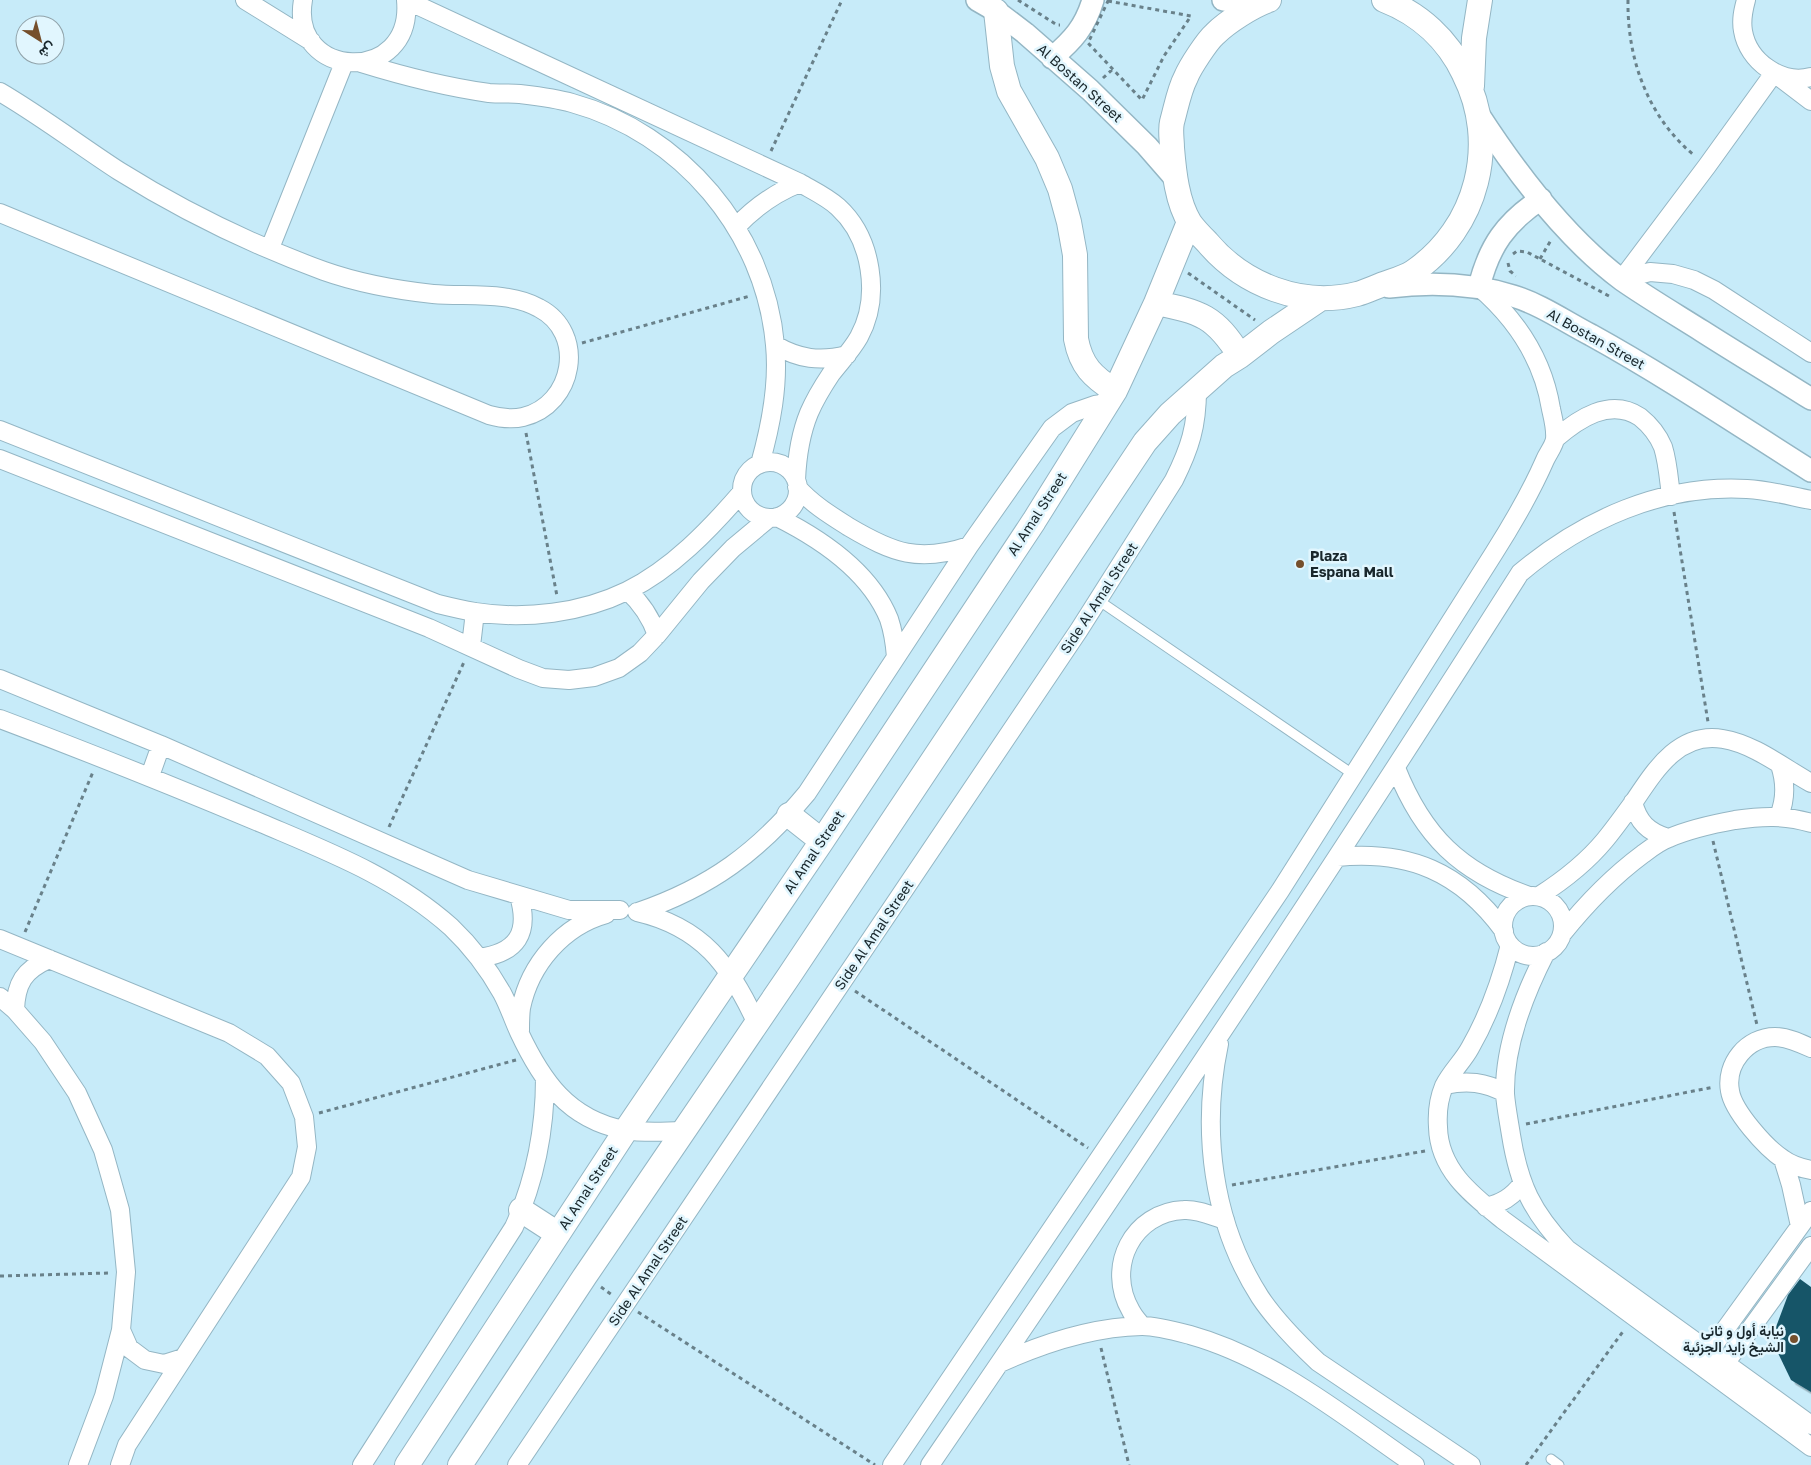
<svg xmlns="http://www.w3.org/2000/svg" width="1811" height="1465" font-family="'Golos Text',Vazirmatn,sans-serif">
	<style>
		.building { fill: #165467; filter: url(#shadow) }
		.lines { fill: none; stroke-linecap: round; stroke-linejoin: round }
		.service-casing { stroke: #94b6c4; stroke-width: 11 }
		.minor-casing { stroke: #94b6c4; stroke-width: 20 }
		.tertiary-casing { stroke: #94b6c4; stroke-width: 24 }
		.secondary-casing { stroke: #94b6c4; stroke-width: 26 }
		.path { stroke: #69818a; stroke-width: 3; stroke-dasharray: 4 4; stroke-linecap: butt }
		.service { stroke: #fff; stroke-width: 9 }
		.minor { stroke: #fff; stroke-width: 18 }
		.tertiary { stroke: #fff; stroke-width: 21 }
		.secondary { stroke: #fff; stroke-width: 24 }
		.poi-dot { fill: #754f2c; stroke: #e1f6fe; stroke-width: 2 }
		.labels { text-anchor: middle; stroke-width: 5; stroke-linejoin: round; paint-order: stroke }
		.street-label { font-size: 14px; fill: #19272c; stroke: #e1f6fe }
		.poi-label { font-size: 14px; font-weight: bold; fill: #19272c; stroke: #e1f6fe; text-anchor: start }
	</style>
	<defs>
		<filter id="shadow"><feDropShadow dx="4.5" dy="4.5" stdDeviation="0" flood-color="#0004"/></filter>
	</defs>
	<rect width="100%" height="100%" fill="#c7ebf9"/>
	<path class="building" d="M1800,1279L1811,1287V1392L1791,1380L1777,1351L1776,1327L1788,1295Z"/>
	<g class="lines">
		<defs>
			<path id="service" d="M1098,600L1354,775
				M1551,1459L1559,1465"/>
			<path id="minor" d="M245,0L311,41
				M303,0C289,80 414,86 406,0
				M406,0L800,183C812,190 827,197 838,207C872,238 881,297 859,337C851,351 841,361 831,374C823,386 815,399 809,413C800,435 797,457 796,480
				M1746,0C1743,11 1741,20 1743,31C1748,61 1781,85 1811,77
				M361,63C403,76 446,87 489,93C499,94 510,93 520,94C537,96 555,98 572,103C681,133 765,231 775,345C779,385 771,425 760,464
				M0,92C41,116 79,145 119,171C183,211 253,245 324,271C358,283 396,290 433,294C467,297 509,291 539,308C587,333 574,405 523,417C511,420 500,418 489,415L0,213
				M736,227C755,207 774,193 800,183
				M270,248L344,63
				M1622,279L1707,166L1774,73L1811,101
				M1622,279L1650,272L1673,274L1694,280L1714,290L1811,353
				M775,345C799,359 820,362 847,355
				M0,430L438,604C450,607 463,610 475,612C525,620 582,613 627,591C672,569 710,529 742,492
				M1555,439C1578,419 1610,397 1640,417C1650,425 1658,435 1663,447C1668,463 1669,481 1671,496
				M0,459L429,628L519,669L543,678L569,680L594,677L619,668L640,653L657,635L701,581L733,548L769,518
				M742 490a28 28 0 1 1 56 0a28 28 0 1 1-56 0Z
				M797,487C812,504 830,515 849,527C893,553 919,563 969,546
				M777,517C821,539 870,572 889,619C893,631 895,644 896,657
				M628,591C642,604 651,618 657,635
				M471,646L475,612
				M0,679L161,745L468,880L569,910H620
				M0,719C88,752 175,787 261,823C329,852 395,877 451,927C471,946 489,970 502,993C509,1006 513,1019 519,1032C542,1081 568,1119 624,1130C643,1133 664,1132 683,1131
				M1396,768C1423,836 1460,872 1529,896
				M150,776L161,745
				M1633,802C1638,822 1648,832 1668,838
				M1779,816C1786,799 1786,783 1780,765
				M1337,857C1409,850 1461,872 1504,931
				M1539,896C1564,880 1586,863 1605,840C1615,828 1624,815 1633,803C1654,772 1678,731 1723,739C1754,744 1784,768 1811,783
				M1503 926a30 30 0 1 1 60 0a30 30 0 1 1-60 0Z
				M637,912C702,927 730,965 757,1024
				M638,912C711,887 758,852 807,793L969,546L1052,428L1072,413L1095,405L1108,403
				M1562,934C1586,904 1612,877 1643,854C1651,848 1660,841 1669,838C1690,829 1713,824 1735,820C1762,816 1785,815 1811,823
				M0,939L229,1033L267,1056L291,1083L304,1117L307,1147L301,1177L127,1445L120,1465
				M1510,945C1501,981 1489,1015 1470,1048C1463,1061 1451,1072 1444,1086C1439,1098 1437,1113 1438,1127C1439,1170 1472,1195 1503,1220L1811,1447
				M1546,952C1524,995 1504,1045 1505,1094C1506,1107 1509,1122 1511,1135C1519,1185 1532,1212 1567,1249L1811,1425
				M479,958C517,953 530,933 519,896
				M0,997L15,1010L43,1042L77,1093L103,1150L120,1210L126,1272L121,1330L104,1396L78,1465
				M15,1010C16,983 24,970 49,959
				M520,1031C520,1024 520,1015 521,1008C530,964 563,926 606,914
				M1219,1044C1201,1130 1212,1222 1260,1297C1276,1321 1297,1342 1318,1362L1471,1465
				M1811,1048C1800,1043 1787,1037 1775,1037C1747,1037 1725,1064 1730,1091C1733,1111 1766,1148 1783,1159C1791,1165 1801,1168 1811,1170
				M1445,1085C1467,1080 1485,1082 1505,1093
				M1783,1159L1791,1185L1800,1226
				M1486,1207C1502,1203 1512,1197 1522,1184
				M1142,1326C1139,1322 1134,1317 1131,1311C1105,1267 1133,1212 1184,1210C1197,1209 1212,1216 1225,1220
				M121,1330L129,1348L145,1360L164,1364L183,1358
				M1703,1360L1811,1211
				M1000,1363C1044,1343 1092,1327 1142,1326C1157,1326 1175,1331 1190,1335C1273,1358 1345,1417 1415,1465
				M1719,1372L1811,1246
				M362,1465L514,1227C536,1178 545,1131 545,1078
				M517,1465L1079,630L1174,480C1190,448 1197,426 1197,390
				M892,1465L1280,891L1494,553C1513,523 1531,492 1545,460C1548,453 1554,446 1555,439C1556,429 1553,418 1551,409C1543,359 1517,320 1479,287
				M930,1465C1131,1171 1329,874 1520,573C1583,520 1662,484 1747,489C1769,490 1790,496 1811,500"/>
			<path id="tertiary" d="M977,0L996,11L1025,33L1090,90L1147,146L1174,177
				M1223,0L1255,5
				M1052,58C1073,40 1085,27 1093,0
				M1479,115C1516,172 1567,239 1622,280C1648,298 1675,314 1702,331C1738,354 1775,376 1811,399
				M1389,287C1431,282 1472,283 1513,296C1540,304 1566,322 1591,335C1667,377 1738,425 1811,471
				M1479,287C1489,246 1506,222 1541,199"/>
			<path id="secondary" d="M1269,0C1252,6 1227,22 1215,34C1207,41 1190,67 1186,77C1179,90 1176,108 1172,122C1170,130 1172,140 1172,148C1174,172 1177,202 1190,223C1195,230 1201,236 1207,242C1243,285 1302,308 1357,294C1365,292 1373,288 1381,285C1391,281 1404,278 1413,272C1478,228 1499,143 1464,74C1448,40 1420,14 1384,0
				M996,11L1002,66L1009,91L1047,158L1060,189L1069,222L1075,255L1076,339C1081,366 1093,377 1115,391
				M1472,86L1474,38L1480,0
				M1156,303C1201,312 1215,316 1240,356
				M789,815L822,841
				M521,1210L558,1234
				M407,1465L626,1130L822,841L1034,521L1115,391L1156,303L1189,222
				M460,1465L585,1276L789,976L1145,442L1170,414L1224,366L1240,356L1271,332L1320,299"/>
		</defs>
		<use href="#service" class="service-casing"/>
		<use href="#minor" class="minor-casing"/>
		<use href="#tertiary" class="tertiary-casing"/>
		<use href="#secondary" class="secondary-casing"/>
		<path class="path" d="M1018,0L1057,25H1060
			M1628,0C1627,59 1648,118 1695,156
			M1108,1L1191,16L1164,56L1142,100L1088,43Z
			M1103,78L1113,69
			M771,151L842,0
			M1513,254L1517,251L1527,252L1609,296
			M1540,259L1551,240
			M1508,263L1510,271L1516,276
			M1188,273L1255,320
			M582,343L750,296
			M526,433L557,596
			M1674,512L1708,722
			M389,827L464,662
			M1713,841L1757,1025
			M25,932L93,772
			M855,991L1088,1148
			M319,1113L516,1060
			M1526,1124L1714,1087
			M1232,1185L1425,1151
			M0,1276L109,1273
			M601,1287L612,1295
			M638,1312L875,1465
			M1101,1348L1129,1465
			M1526,1465L1624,1330"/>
		<use href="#service" class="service"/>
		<use href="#minor" class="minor"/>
		<use href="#tertiary" class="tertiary"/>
		<use href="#secondary" class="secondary"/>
	</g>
	<g class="poi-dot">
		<circle cx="1300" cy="564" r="5"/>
		<circle cx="1794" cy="1339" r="5"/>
	</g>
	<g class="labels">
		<g class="street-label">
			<text transform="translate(1080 83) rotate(42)" y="5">Al Bostan Street</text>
			<text transform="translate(1596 339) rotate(29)" y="5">Al Bostan Street</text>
			<text transform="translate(1037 514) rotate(-57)" y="5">Al Amal Street</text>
			<text transform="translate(1099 598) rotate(-57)" y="5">Side Al Amal Street</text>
			<text transform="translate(814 852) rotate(-56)" y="5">Al Amal Street</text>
			<text transform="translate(874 935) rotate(-56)" y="5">Side Al Amal Street</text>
			<text transform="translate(588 1188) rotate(-57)" y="5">Al Amal Street</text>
			<text transform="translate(648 1271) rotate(-56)" y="5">Side Al Amal Street</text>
		</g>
		<g class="poi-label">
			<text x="1310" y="561">Plaza<tspan x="1310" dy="16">Espana Mall</tspan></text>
			<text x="1784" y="1336" text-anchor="end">نيابة أول و ثانى<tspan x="1784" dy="16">الشيخ زايد الجزئية</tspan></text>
		</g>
	</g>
	<g transform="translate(40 40) rotate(144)"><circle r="24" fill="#e1f6fe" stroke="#91a3aa"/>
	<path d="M0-4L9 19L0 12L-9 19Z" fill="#754f2c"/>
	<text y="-8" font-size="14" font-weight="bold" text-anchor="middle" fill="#19272c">ش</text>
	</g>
</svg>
